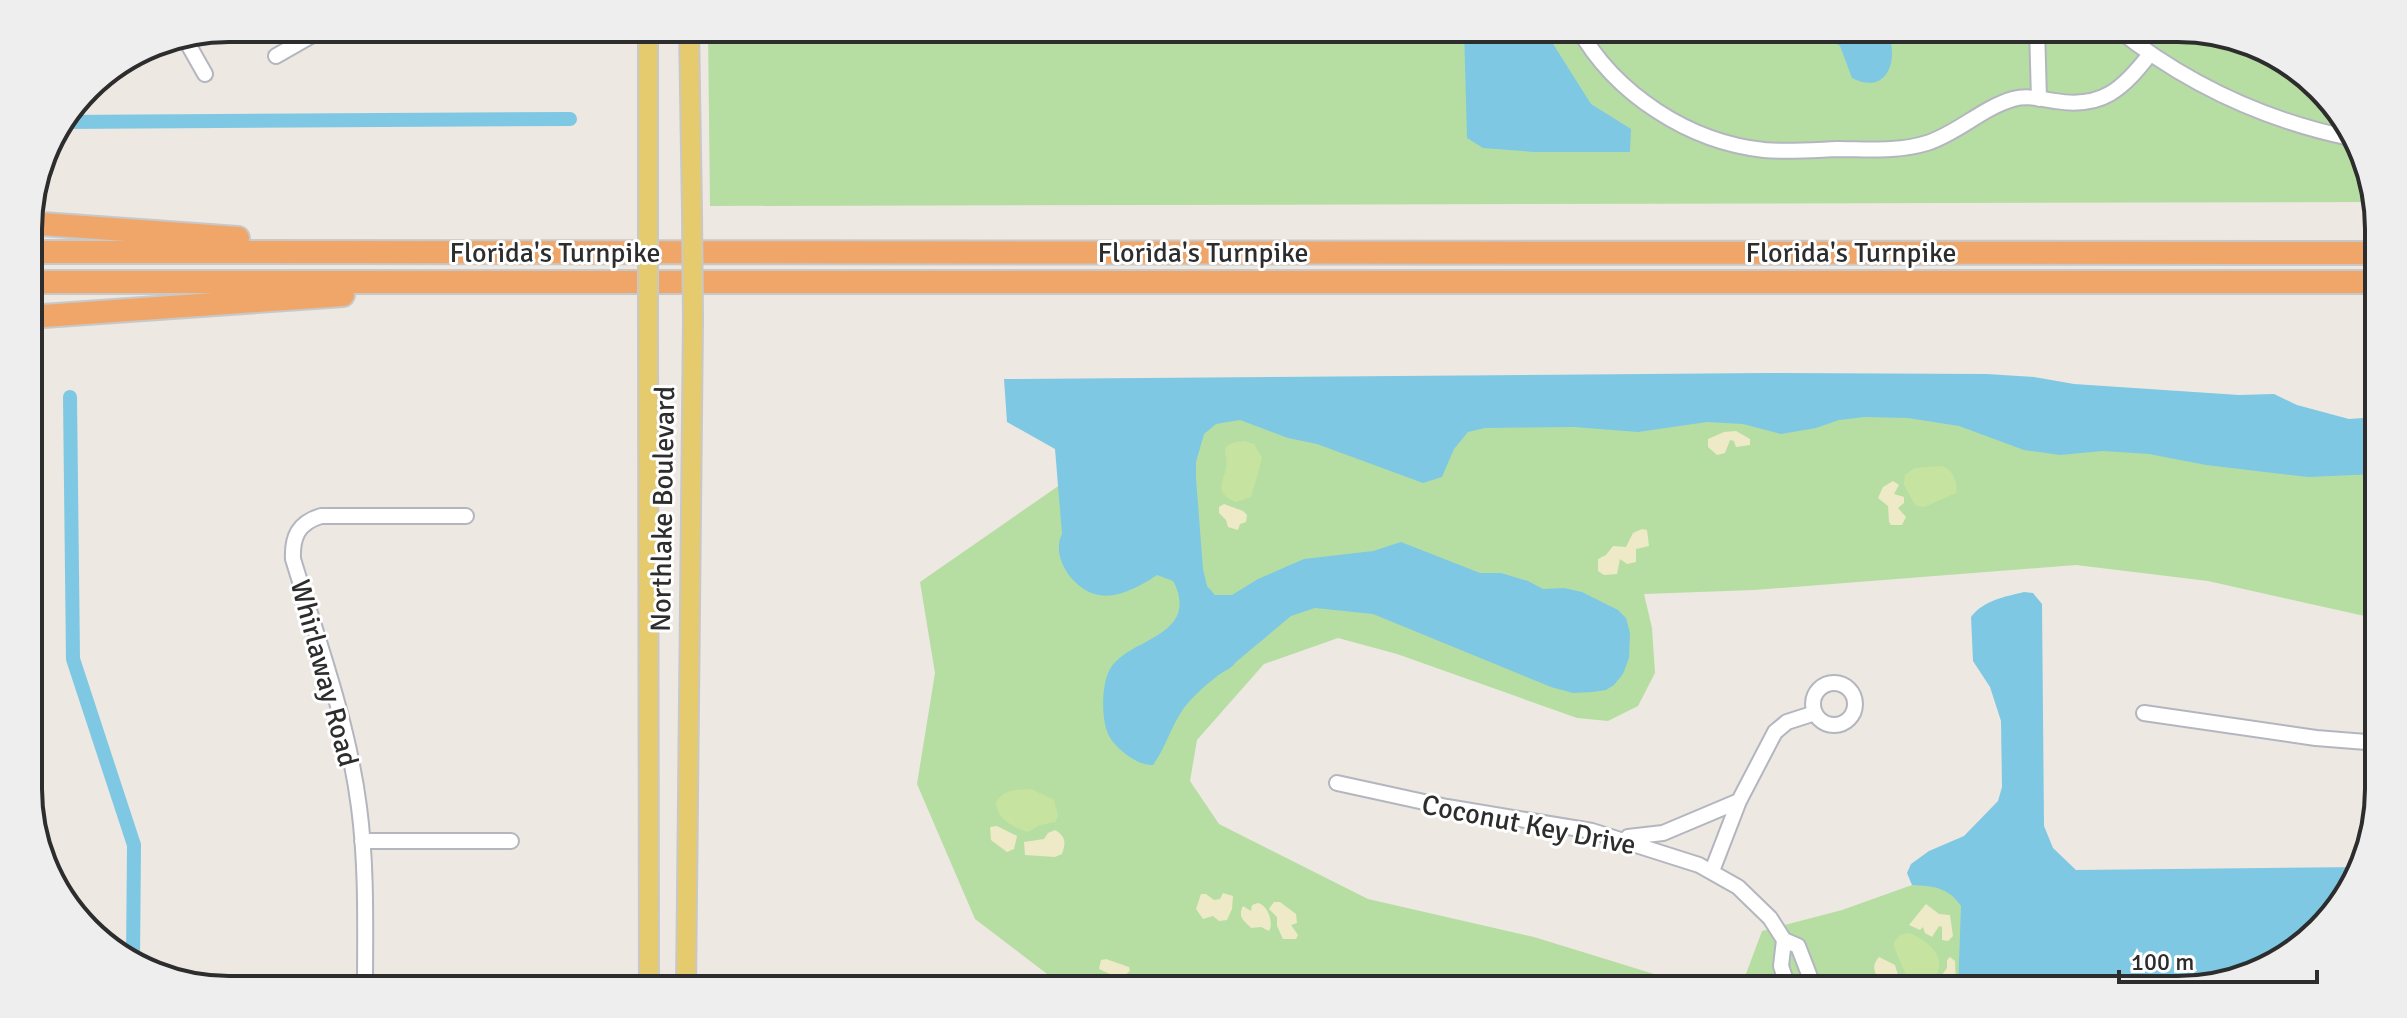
<svg xmlns="http://www.w3.org/2000/svg" width="2407" height="1018" font-family="Signika,sans-serif">
	<style>
		.green { fill: #b6dea3 }
		.sand { fill: #eee9c7 }
		.pitch { fill: #c6e4a0 }
		.water { fill: #7ec8e4 }
		.lines { fill: none; stroke-linecap: round; stroke-linejoin: round }
		.canal { stroke: #7ec8e4; stroke-width: 14 }
		.minor-casing { stroke: #b4b6bf; stroke-width: 18 }
		.major-casing { stroke: #c8c8c8; stroke-width: 22 }
		.highway-casing { stroke: #c8c8c8; stroke-width: 26 }
		.minor { stroke: #fff; stroke-width: 14 }
		.major { stroke: #e5cb6e; stroke-width: 18 }
		.highway { stroke: #f0a669; stroke-width: 22 }
		.major-bridge-casing { stroke: #c8c8c8; stroke-width: 22; stroke-linecap: butt }
		.major-bridge { stroke: #e5cb6e; stroke-width: 18 }
		.labels { text-anchor: middle; stroke-width: 6; stroke-linejoin: round; paint-order: stroke }
		.street-label { font-size: 28px; fill: #2d2d2d; stroke: #fff }
		.rim { fill: none; stroke: #2d2d2d; stroke-width: 4 }
	</style>
	<rect width="100%" height="100%" fill="#ede8e1"/>
	<path class="green" d="M708,28H2178L2255,43L2337,106L2377,202L710,206Z
		M1994,413L2378,467V619L2208,581L2076,565L1754,590L1644,594L1652,628L1655,673L1638,706L1608,721L1577,718L1397,654L1338,638L1264,664L1197,740L1190,781L1219,824L1368,899L1534,937L1706,990H1068L975,919L917,784L935,673L920,582L1162,414Z
		M1962,883L1969,990H1740L1762,931L1842,910L1912,885Z"/>
	<path class="sand" d="M1736,431L1750,439V445L1736,447L1734,441L1730,440L1725,453L1717,455L1708,447V439L1724,432Z
		M1893,481L1899,485L1894,494L1904,497V503L1898,508L1906,517L1902,525H1891L1889,522L1888,506L1878,498L1883,487Z
		M1224,504L1243,511L1247,515L1246,522L1240,524L1238,530L1228,527L1226,520L1219,513V507Z
		M1642,529L1647,530L1649,546L1636,549V562L1627,564L1620,559L1617,574L1604,575L1598,571V559L1606,555L1613,546L1626,547L1633,533Z
		M997,826L1017,836L1014,849L1007,852L991,840L990,827Z
		M1055,830C1066,836 1066,843 1062,854L1055,857L1025,855L1024,842L1044,839L1048,833Z
		M1223,893L1233,896L1232,909L1227,920L1219,921L1213,916L1203,919L1196,909L1201,894H1206L1214,900L1220,899Z
		M1274,902H1280L1296,914L1297,923L1291,925L1298,935L1296,939H1283L1277,926V917L1269,909Z
		M1258,903C1268,905 1274,923 1269,931L1261,927L1251,928C1245,921 1237,918 1243,906L1251,911L1252,905Z
		M1926,904L1939,914L1950,915L1953,936L1948,941L1942,940V927L1939,926L1932,937L1925,933L1923,927L1920,930L1909,925Z
		M1879,957L1895,965L1898,975L1897,983L1903,985L1904,990H1883C1881,977 1867,970 1879,957Z
		M1950,957L1955,961L1956,990H1939L1940,985H1946L1941,976L1947,968V960Z
		M1106,959L1129,967L1130,971L1125,975L1136,982V987L1131,990L1118,988L1112,982V975L1099,969L1101,960Z"/>
	<path class="pitch" d="M1244,441L1254,444L1262,458L1251,497L1236,502C1216,493 1221,486 1226,469C1230,453 1214,445 1244,441Z
		M1942,466C1953,470 1958,482 1956,493L1924,507L1915,505L1904,485L1905,475L1915,468Z
		M1031,789L1054,800L1058,816L1055,822L1040,825L1028,832C1014,828 997,819 996,803C1002,789 1018,790 1031,789Z
		M1910,933C1937,946 1951,964 1926,990H1914C1909,981 1893,949 1894,942L1900,935Z"/>
	<path class="water" d="M1464,28H1543L1591,104L1631,129L1630,152H1535L1483,148L1467,138Z
		M1760,28H1886C1900,55 1890,97 1852,78L1840,46L1832,41Z
		M1767,373L1987,374L2034,377L2074,384L2239,395L2274,394L2297,405L2349,419L2378,417V474L2308,477L2206,465L2149,454L2103,451L2060,455L2024,450L1959,426L1908,418L1865,417L1839,420L1816,428L1781,434L1743,424L1707,422L1638,432L1574,427L1485,428L1468,432L1454,449L1442,477L1423,483L1317,444L1288,438L1240,420L1216,424L1204,434L1196,462V478L1203,569L1207,586L1215,595H1232L1258,579L1304,559L1373,551L1401,542L1480,573H1501L1528,581L1543,589L1564,588L1582,592L1618,610L1626,618L1630,633L1629,658L1623,674L1614,685L1606,690L1592,692L1573,693L1551,687L1373,614L1315,608L1291,616L1236,662C1230,670 1223,671 1216,677C1205,686 1192,697 1184,708C1171,726 1166,747 1153,765C1138,766 1116,749 1109,736C1101,720 1101,685 1110,669C1123,647 1158,642 1174,621C1183,609 1180,593 1173,581L1157,575C1142,585 1118,599 1099,595C1074,591 1050,557 1062,534L1055,449L1007,422L1004,379Z
		M2024,592L2033,593L2042,604L2044,826L2053,848L2076,870L2363,867L2300,949L2191,990H1958L1961,906C1948,887 1933,886 1912,885L1907,873L1911,864L1929,851L1964,836L1998,801L2002,787L2001,721L1990,687L1973,661L1971,617C1984,600 2004,597 2024,592Z"/>
	<g class="lines">
		<path class="canal" d="M62,122L570,119
			M70,397L73,659L134,845L133,960"/>
		<defs>
			<path id="minor" d="M1578,28C1615,94 1689,142 1764,150C1788,152 1813,150 1837,149C1867,149 1898,152 1927,143C1958,133 1982,108 2013,99C2028,95 2040,99 2055,101C2102,109 2123,89 2150,54
				M2037,28L2039,99
				M2116,28C2185,83 2264,120 2350,138
				M184,37L205,74
				M276,56L325,28
				M1813 704a21 21 0 1 1 42 0a21 21 0 1 1-42 0Z
				M2144,713L2316,738L2379,743
				M1337,783L1447,807L1592,831L1699,865L1738,887L1770,918L1784,940L1798,946L1810,977V990
				M1628,837L1663,833L1739,801L1775,732L1787,722L1815,713
				M362,841H511
				M1712,871L1739,801
				M1784,940L1781,966L1789,990
				M365,990C365,929 367,868 359,807C348,722 318,641 293,559C292,537 298,523 321,516H466"/>
			<path id="major" d="M648,28V213
				M689,28L692,213
				M648,317L649,990
				M686,990L693,320"/>
			<path id="highway" d="M28,223L238,238
				M29,252L2377,253
				M29,282H2377
				M29,317L343,295"/>
		</defs>
		<use href="#minor" class="minor-casing"/>
		<use href="#major" class="major-casing"/>
		<use href="#highway" class="highway-casing"/>
		<use href="#minor" class="minor"/>
		<use href="#major" class="major"/>
		<use href="#highway" class="highway"/>
		<defs>
			<path id="major-bridge" d="M648,213V317
				M692,213L693,320"/>
		</defs>
		<use href="#major-bridge" class="major-bridge-casing"/>
		<use href="#major-bridge" class="major-bridge"/>
	</g>
	<g class="labels">
		<g class="street-label">
			<text x="555" y="262">Florida's Turnpike</text>
			<text x="1203" y="262">Florida's Turnpike</text>
			<text x="1851" y="262">Florida's Turnpike</text>
			<text transform="translate(662 509) rotate(-89)" y="10">Northlake Boulevard</text>
			<text transform="translate(325 673) rotate(75)" y="10">Whirlaway Road</text>
			<text transform="translate(1529 824) rotate(11)" y="10">Coconut Key Drive</text>
		</g>
	</g>
	<path d="M0 0H2407V1018H0ZM229 42H2178A187 187 0 0 1 2365 229V789A187 187 0 0 1 2178 976H229A187 187 0 0 1 42 789V229A187 187 0 0 1 229 42Z" fill="#eee" fill-rule="evenodd"/>
	<path class="rim" d="M229 42H2178A187 187 0 0 1 2365 229V789A187 187 0 0 1 2178 976H229A187 187 0 0 1 42 789V229A187 187 0 0 1 229 42Z"/>
	<path d="M2119 970v12h198v-12" fill="none" stroke="#2d2d2d" stroke-width="4"/>
	<text x="2131" y="970" font-size="24" fill="#2d2d2d" stroke="#ffffff" stroke-width="6" paint-order="stroke">100 m</text>
</svg>
